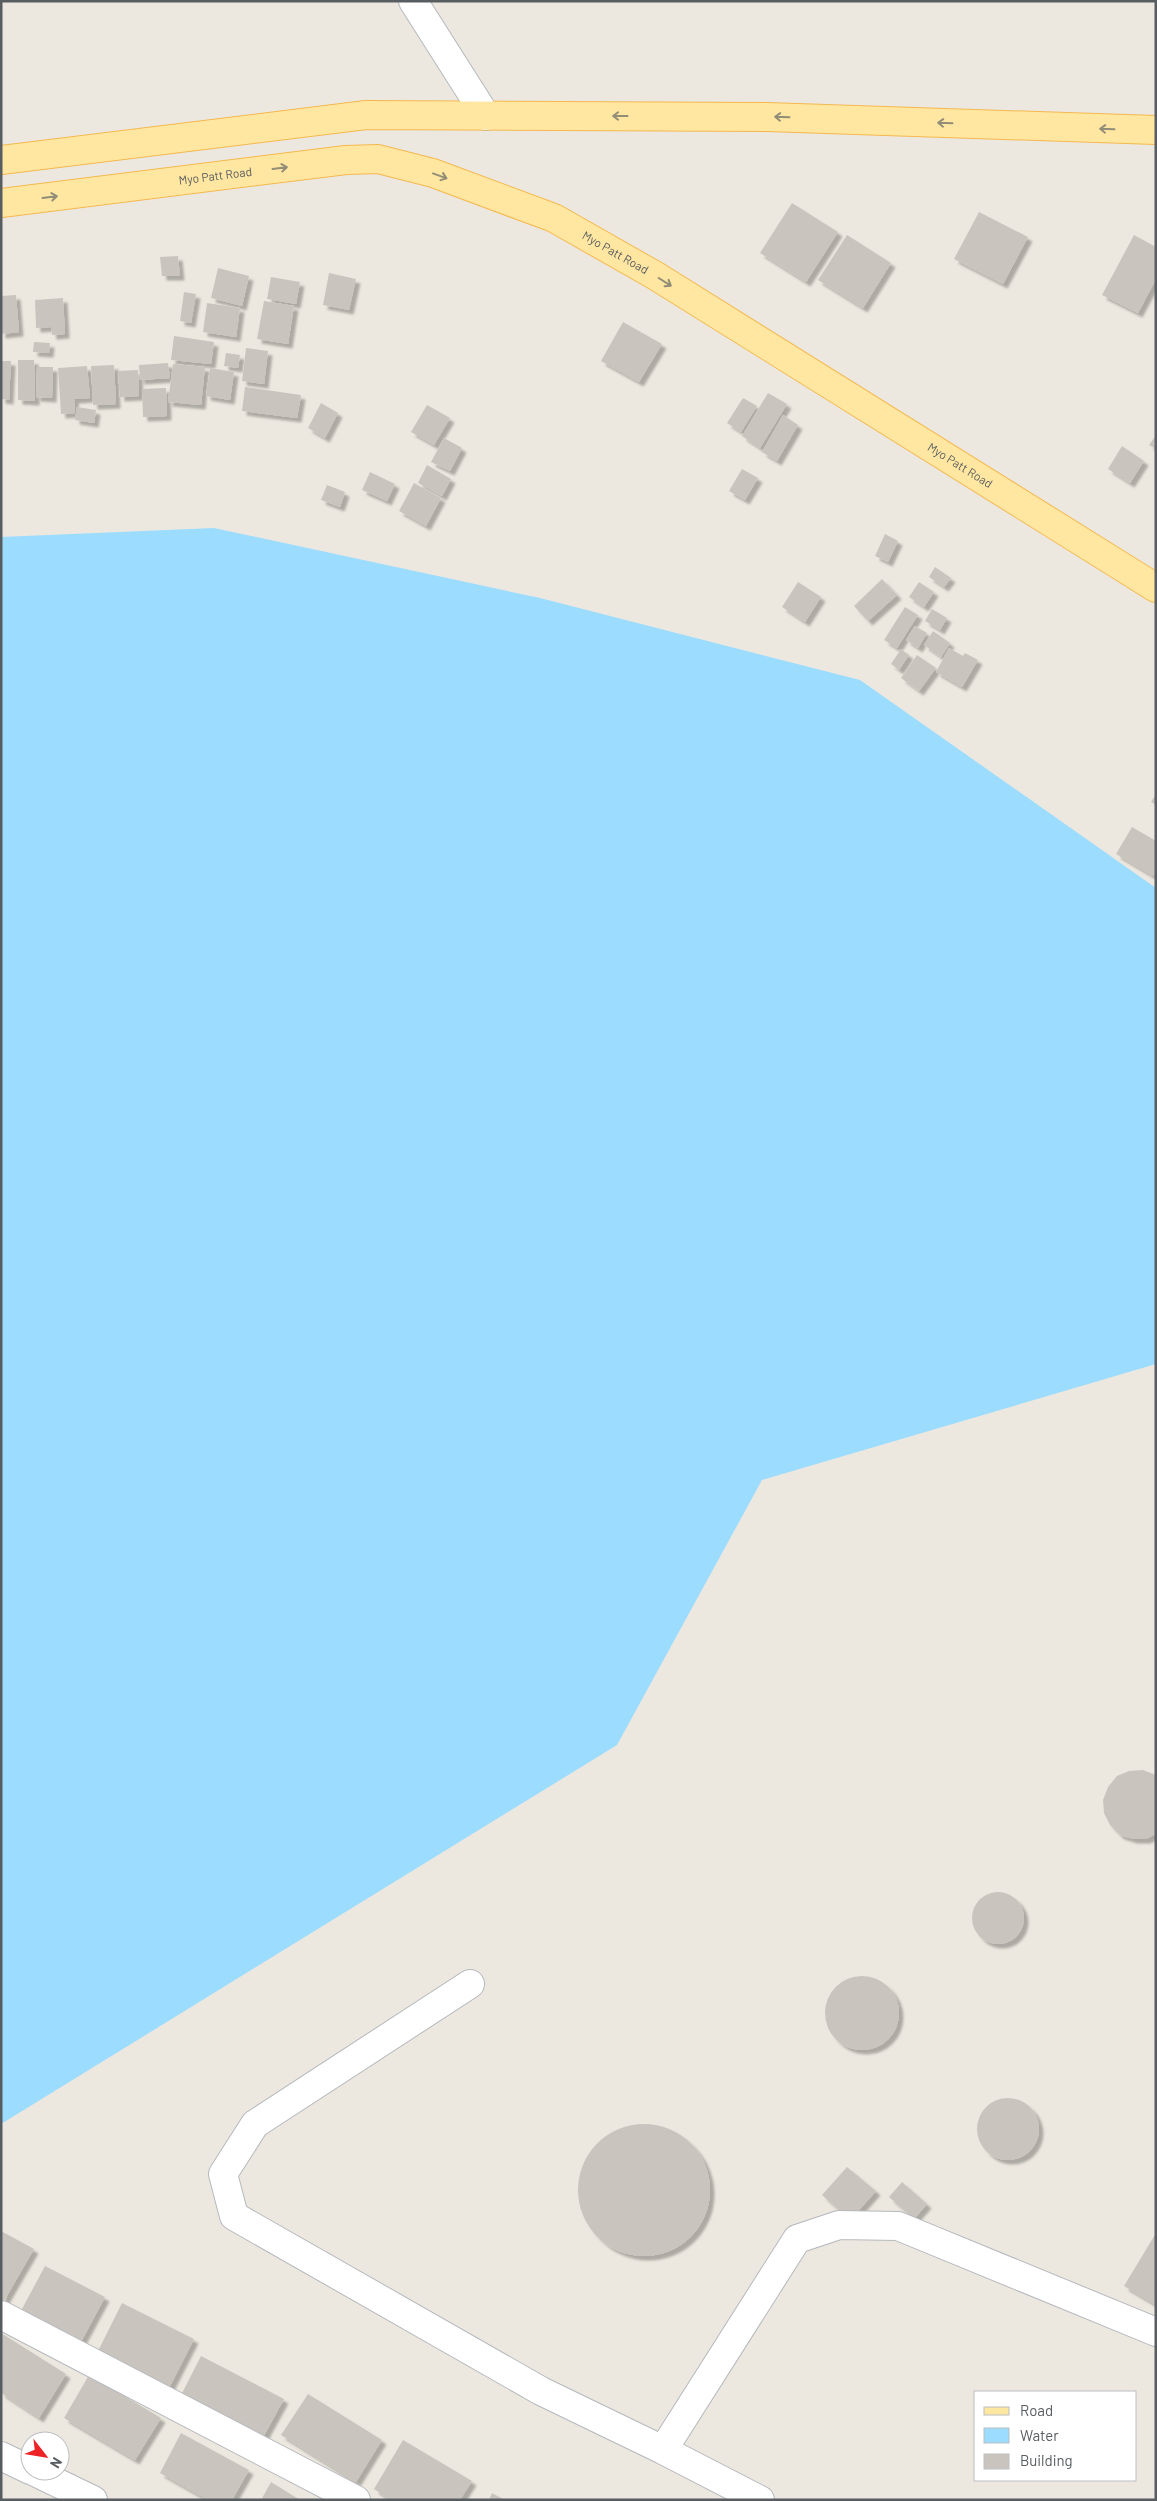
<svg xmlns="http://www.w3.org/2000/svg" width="1157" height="2501" font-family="Barlow,sans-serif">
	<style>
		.water { fill: #9cdcff }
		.building { fill: #c9c5be; filter: url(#shadow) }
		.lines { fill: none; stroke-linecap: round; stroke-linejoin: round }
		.minor-casing { stroke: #b5b8bd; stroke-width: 30 }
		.major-casing { stroke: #f5b84f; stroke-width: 30 }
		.minor { stroke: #fff; stroke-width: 28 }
		.major { stroke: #ffe7a1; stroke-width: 28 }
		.oneway { stroke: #928d77 }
		.labels { text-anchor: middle; stroke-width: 4.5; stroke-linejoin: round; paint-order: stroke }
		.street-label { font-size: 12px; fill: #585d61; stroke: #fff }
	</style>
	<defs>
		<filter id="shadow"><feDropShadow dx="4.5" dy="4.5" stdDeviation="1" flood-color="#0004"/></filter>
	</defs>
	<rect width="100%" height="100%" fill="#ece8df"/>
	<path class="water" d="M214,528L540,598L860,680L1156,888V1364L762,1480L617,1745L1,2124V537Z"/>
	<path class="building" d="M792,203L838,232L806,282L760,253Z
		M979,212L1028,237L1003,284L954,259Z
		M847,235L891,263L863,308L818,280Z
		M1134,235L1156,247V279L1138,313L1102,295Z
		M178,256L180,276H162L160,257Z
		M218,268L249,276L242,306L211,298Z
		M329,273L356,279L349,310L323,305Z
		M271,277L300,282L296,304L267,299Z
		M184,292L196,294L191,323L180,321Z
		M16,295L19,332L1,334V296Z
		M63,298L65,334L52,335L51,327L36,328L35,300Z
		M264,301L294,306L288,344L257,339Z
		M207,303L240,308L236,337L203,332Z
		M623,322L662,344L639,382L601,361Z
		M174,336L214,342L211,364L171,360Z
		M34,342L50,343L49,353L33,352Z
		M246,348L268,351L264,384L242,381Z
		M226,353L240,355L238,368L224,366Z
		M18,360H34L35,401L18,400Z
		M1,361H11L9,400L1,399Z
		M168,363L170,378L140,380L139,365Z
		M173,364L205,367L201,405L168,402Z
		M114,365L116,404L93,405L91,366Z
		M87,366L90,398L74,399L75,413L61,414L58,368Z
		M37,367H53L52,398L36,397Z
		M210,368L234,372L230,400L206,396Z
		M138,370L139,396L120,397L118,371Z
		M245,387L301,395L297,418L242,411Z
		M166,388L167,416L143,417L142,389Z
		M768,393L787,404L760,448L742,436Z
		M743,398L757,406L741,432L727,423Z
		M321,403L338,413L325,438L308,428Z
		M427,405L450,418L434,445L411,432Z
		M77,407L96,410L94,423L75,420Z
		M783,415L798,425L777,461L762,452Z
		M1156,435V449L1149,445Z
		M444,438L462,448L450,471L431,462Z
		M1122,446L1144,461L1130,483L1108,469Z
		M427,465L451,479L442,496L418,483Z
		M742,469L758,478L745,500L729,491Z
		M370,472L395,484L387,501L362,490Z
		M414,483L441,498L426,526L399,511Z
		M327,485L345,492L340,507L321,500Z
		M885,534L898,541L888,562L875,556Z
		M935,567L951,578L944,587L929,577Z
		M882,579L897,595L868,621L854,606Z
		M798,582L821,597L805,622L782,607Z
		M919,582L934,592L924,607L909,597Z
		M905,607L918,615L897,648L884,640Z
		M932,609L947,618L940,630L925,621Z
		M915,626L927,633L918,648L906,640Z
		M933,631L950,643L941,657L924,645Z
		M949,648L963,656L965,653L978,660L962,687L936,672Z
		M901,649L909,655L899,670L891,664Z
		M917,655L936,668L919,691L901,678Z
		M1156,794V805L1151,802Z
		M1132,827L1156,841L1154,854L1156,855V872L1153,876L1116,854Z
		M1143,1770L1156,1775V1834L1146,1839H1133L1120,1835L1110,1825L1104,1813L1103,1800L1108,1787L1117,1776L1129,1771Z
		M972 1918a26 26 0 1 1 52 0a26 26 0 1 1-52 0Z
		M825 2013a37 37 0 1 1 74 0a37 37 0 1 1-74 0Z
		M977 2129a31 31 0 1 1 62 0a31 31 0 1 1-62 0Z
		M578 2190a66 66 0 1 1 132 0a66 66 0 1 1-132 0Z
		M847,2167L876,2191L850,2220L822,2195Z
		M902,2182L927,2204L914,2219L889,2197Z
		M1,2231L34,2249L1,2306Z
		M1156,2233V2305L1124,2286Z
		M45,2266L105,2297L75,2353L15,2322Z
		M122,2303L194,2339L167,2392L96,2355Z
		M1,2333L66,2374L39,2418L1,2393Z
		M201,2356L284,2399L261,2441L179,2399Z
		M89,2375L161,2418L135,2460L64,2418Z
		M308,2394L382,2440L356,2482L281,2435Z
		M181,2433L249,2470L232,2500H208L160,2473Z
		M403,2440L472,2481L460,2500H391L374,2489Z
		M271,2482L300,2500H261Z
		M492,2493L505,2500H489Z"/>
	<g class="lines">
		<defs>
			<path id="minor" d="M413,1L486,116
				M470,1984L255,2124L223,2174L234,2216L541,2391L663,2450L797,2239L839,2225L898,2226L1156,2332
				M1,2315L356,2500
				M663,2450L760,2500
				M1,2456L30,2470
				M33,2471L93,2500"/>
			<g id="major">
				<path d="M1,160L366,115L767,117L1156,130"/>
				<path id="s1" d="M1,203L346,160L378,159L433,173L554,218L656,276L1156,588"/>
			</g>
		</defs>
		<use href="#minor" class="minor-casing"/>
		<use href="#major" class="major-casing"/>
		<use href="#minor" class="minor"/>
		<use href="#major" class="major"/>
	</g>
	<defs><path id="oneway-shaft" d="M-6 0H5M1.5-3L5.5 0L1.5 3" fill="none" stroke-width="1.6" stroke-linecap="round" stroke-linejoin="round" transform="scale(1.25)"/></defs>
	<g class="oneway">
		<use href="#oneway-shaft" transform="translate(620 116) rotate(-180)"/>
		<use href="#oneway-shaft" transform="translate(782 117) rotate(-178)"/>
		<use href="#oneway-shaft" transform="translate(945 123) rotate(-178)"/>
		<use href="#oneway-shaft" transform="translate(1107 129) rotate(-178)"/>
		<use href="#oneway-shaft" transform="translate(280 168) rotate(-7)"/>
		<use href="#oneway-shaft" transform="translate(440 176) rotate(20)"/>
		<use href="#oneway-shaft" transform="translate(50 197) rotate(-7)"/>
		<use href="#oneway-shaft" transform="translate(665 282) rotate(32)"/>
	</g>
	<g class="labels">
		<g class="street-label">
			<text dy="4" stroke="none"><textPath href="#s1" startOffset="216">Myo Patt Road</textPath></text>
			<text dy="4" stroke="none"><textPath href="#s1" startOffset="636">Myo Patt Road</textPath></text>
			<text dy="4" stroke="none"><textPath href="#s1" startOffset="1041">Myo Patt Road</textPath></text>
		</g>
	</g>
	<rect width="1157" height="2501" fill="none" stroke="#585d61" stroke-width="5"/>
	<rect x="974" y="2391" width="162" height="90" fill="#ffffff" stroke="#bcbec0"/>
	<rect x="984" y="2407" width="25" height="8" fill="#ffe7a1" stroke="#bcbec0"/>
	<text x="1020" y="2416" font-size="15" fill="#585d61">Road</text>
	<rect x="984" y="2428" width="25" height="15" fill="#9cdcff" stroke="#bcbec0"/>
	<text x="1020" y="2441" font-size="15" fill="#585d61">Water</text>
	<rect x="984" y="2454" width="25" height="15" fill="#c9c5be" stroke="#bcbec0"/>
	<text x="1020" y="2466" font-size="15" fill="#585d61">Building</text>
	<g transform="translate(45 2456) rotate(121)"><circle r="24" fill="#ffffff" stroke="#bcbec0"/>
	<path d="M0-4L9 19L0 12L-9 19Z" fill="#ed2325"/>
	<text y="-8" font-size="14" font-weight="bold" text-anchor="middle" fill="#585d61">N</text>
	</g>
</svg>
